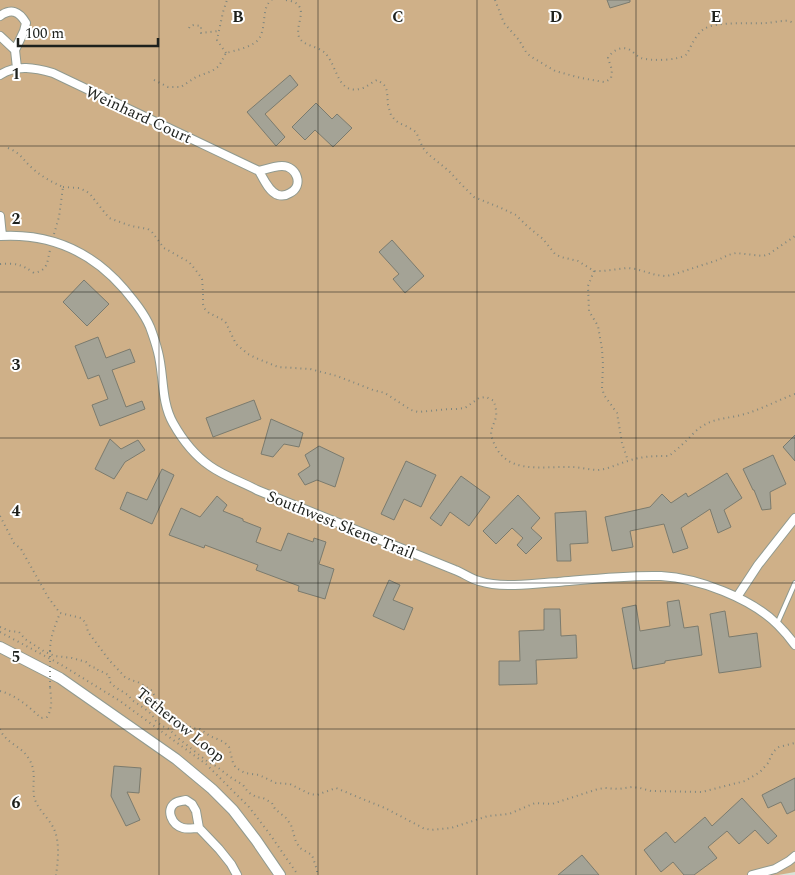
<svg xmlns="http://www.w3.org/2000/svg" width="795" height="875" font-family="Spectral,serif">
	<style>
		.green { fill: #cfb088 }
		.building { fill: #a4a396; stroke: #7b7b6e }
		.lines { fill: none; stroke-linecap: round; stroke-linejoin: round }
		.service-casing { stroke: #919a8f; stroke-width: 6 }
		.minor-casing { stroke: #919a8f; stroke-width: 10 }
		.tertiary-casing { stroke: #919a8f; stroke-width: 12 }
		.path { stroke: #80877e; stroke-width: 2; stroke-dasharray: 1 4; stroke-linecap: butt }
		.service { stroke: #fff; stroke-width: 4 }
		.minor { stroke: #fff; stroke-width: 8 }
		.tertiary { stroke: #fff; stroke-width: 10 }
		.path-bridge { stroke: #80877e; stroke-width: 2; stroke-dasharray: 1 4; stroke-linecap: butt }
		.grid { fill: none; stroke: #1e211d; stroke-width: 1; stroke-opacity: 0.55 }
		.labels { text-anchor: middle; stroke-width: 4; stroke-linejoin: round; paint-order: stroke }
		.street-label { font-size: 16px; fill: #1e211d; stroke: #fff }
		.grid-label { font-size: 16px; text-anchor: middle; font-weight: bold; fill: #1e211d; stroke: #fff; stroke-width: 4; stroke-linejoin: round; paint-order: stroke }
	</style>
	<rect width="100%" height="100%" fill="#d9e3d7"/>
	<path class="green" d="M0,0H795V872L778,875H0Z"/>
	<path class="building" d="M607,0H630V2L610,8Z
		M290,75L298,85L265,114L285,137L276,146L247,112Z
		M316,103L332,119L337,114L352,128L333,147L315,130L305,140L292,127Z
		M392,240L424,276L405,293L393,279L399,274L379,252Z
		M84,280L109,304L87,326L63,302Z
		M98,337L106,358L130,349L135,362L112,370L126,407L142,401L145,409L100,426L92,405L108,399L99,375L88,379L75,346Z
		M254,400L261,419L213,437L206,418Z
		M271,419L303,433L299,447L284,444L273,457L261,454Z
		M795,435V461L783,447Z
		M110,439L121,449L138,440L145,450L125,462L114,479L95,469Z
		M319,446L344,458L335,487L317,480L305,485L298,474L310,466L305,455Z
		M773,455L786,484L770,492L771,509L762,510L754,490H753L743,469Z
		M406,461L436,475L421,507L404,499L394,520L381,514Z
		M162,469L174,475L152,524L120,509L127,492L147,500Z
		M727,473L742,498L724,510L731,527L718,533L710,509L681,528L688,548L673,553L664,524L630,531L633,547L612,551L605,517L650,507L662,494L671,503L686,493L688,497Z
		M461,476L490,497L469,526L450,512L441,526L430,518Z
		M518,495L540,518L531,528L542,538L526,554L517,545L523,538L512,528L496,544L483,531Z
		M217,496L227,505L223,511L243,519V521L261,528L256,542L281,551L288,533L313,542L314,538L326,542L319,564L334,569L325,599L298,591L299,586L256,570L258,565L205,545L204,548L169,535L181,508L200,517Z
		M586,511L588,543L570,544L571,561H557L555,513Z
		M389,580L400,585L393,600L413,608L404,630L373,616Z
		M679,600L684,628L698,626L702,655L665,661V663L633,669L622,608L636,605L640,631L670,626L667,602Z
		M544,609H560L561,636L576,635L577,658L536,660L537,684L499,685V661H520L519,631L544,630Z
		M725,611L729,637L757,633L761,667L719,673L710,614Z
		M114,766L141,768L139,793L127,792L140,820L126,826L111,796Z
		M795,778V810L787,814L781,802L768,808L762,795Z
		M742,798L777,836L768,844L755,830L739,844L727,831L708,847L717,858L694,875H684L673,862L661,872L644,850L666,832L675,843L705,817L712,826Z
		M582,855L599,875H558Z"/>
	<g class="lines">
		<defs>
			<path id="service" d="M777,624L795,583"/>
			<path id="minor" d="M0,16C11,8 19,11 26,23L24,31L15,50L17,68
				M0,36L15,50
				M0,75C16,64 36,68 53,73L259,171C263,178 269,192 278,195C282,196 287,195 290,193C304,186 297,166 282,166C275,166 266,169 259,171
				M0,216L2,236
				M0,236C50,233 92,252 124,289C134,301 144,313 150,327C153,335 156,344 158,352C164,375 161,402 173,423C182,439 194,455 210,466C224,476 242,482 257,490L455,570C463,573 471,579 479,581C504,589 533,583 558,582C592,579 627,575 661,576C698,578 751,598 778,625C784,631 790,638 795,645
				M737,597L758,565L795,518
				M199,828C194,828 187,829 183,828C172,825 165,810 175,803C178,801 182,801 186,800L192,804L196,811L199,828L219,849L231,864L237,875
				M752,875L775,869L789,861L795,856"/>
			<path id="tertiary" d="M0,647L60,678L176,759L212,789L233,810L256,840L280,875"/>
		</defs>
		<use href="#service" class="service-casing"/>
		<use href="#minor" class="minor-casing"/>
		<use href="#tertiary" class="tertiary-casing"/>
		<path class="path" d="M286,0C313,4 294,24 299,37C303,46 318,46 325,53C338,66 337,97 363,88C368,86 372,82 377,80L382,83L385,86L387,91L388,105L391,115L395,120L399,123L408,127L416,132L423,148L428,154L449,171L459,182L474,197L501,208L516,215L527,226L543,239L555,254L561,257L578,261L594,271H603L627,268L636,269L656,275L665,276L672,275L718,260L728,255L736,253L763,256L769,254L795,236
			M495,0L504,23L519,40L526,52L530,56L555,71L581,78L604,82L607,81L611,78L612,70L608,58C612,51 621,46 628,49C633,51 636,56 641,58C650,61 679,61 687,54C691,46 696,34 704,29C716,21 749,24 765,23C771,23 778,21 784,21C788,20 792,22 795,24
			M189,28L190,26L194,25L201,26V33L218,31
			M226,53L217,40L223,12L227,0
			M154,80L168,87H181L196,77L212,71L219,66L226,53C234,51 251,47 257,41C268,30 260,7 272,0
			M8,148C21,153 23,160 32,168C42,177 52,182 63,187L59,217L54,234
			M63,187L79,188L86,191L90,194L109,218L131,226L148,229L152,232L164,248L189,262L198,273L202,279L203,291V304L205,309L209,313L223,320L226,323L236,344L248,354L256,358L278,367L310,369L337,376L373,390L385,393L411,410L418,412L449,409H456L465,408L479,398L486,397L494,401C495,406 497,411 496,416C495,424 489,429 492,438C504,476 540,466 571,467C580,467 589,470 598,470C609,469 620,463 631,460C644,456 656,456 669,456C675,451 681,446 687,440C692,435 697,429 704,425C716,418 731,418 745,414C762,409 778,400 795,394
			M0,264C16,263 21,264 34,273C48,270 47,263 50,250
			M594,271L588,286L589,311L598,326L602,349L603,365L602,388L604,395L617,413L622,443L628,461
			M0,516L14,543L21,549L48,597L60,613L81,618L86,623L88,632L109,660L125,677L131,680L138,682L151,690L165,712L192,728L200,729L210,736L224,742L229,747L233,763L236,768L245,773L259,775L276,783L290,784L310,794L317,795L322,793L336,788L360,798L385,808L423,828L431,830L451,828L488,816L509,814L535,803L552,804L598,789L605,788L619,789L632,787L640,788L651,791L702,792L745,781L760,772L768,763L773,752L779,747L795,743
			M0,627L10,631L19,632L25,639L45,652L55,656L72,658L86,662L91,667L97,668L98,670L109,675L110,682L115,687L128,695L132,700L148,711L152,715L156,721L162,726L169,729L178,738L208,762L216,766L230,777L243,785L248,792L256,797L263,798L272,803L275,809L286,818L291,825L296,842L300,848L312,855L317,870V875
			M0,632L60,664L120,701L206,764L249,807L269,833L298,875
			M50,651C50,637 55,626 60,613
			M0,691C16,695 29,707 41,718L47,717C53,708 51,698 50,687
			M0,729C5,743 22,746 29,759C37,772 32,782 34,796C36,808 49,818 54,829C60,842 58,862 56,875"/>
		<use href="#service" class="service"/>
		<use href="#minor" class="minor"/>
		<use href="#tertiary" class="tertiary"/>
		<path class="path-bridge" d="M50,651V687"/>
	</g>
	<path class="grid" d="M159,0V875M318,0V875M477,0V875M636,0V875M0,146H795M0,292H795M0,438H795M0,583H795M0,729H795"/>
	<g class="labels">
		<g class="street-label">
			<text transform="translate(139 114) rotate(25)" y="6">Weinhard Court</text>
			<text transform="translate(341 524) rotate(22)" y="6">Southwest Skene Trail</text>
			<text transform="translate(181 724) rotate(39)" y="6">Tetherow Loop</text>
		</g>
	</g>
	<g class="grid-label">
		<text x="238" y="22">B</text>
		<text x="398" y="22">C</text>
		<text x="556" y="22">D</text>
		<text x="716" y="22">E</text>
		<text x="16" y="79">1</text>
		<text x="16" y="224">2</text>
		<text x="16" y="370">3</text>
		<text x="16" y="516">4</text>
		<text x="16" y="662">5</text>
		<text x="16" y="808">6</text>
	</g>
	<path d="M18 38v8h140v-8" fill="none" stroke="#1e211d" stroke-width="2.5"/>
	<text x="25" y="38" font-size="15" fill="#1e211d" stroke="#ffffff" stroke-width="4" paint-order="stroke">100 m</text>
</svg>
